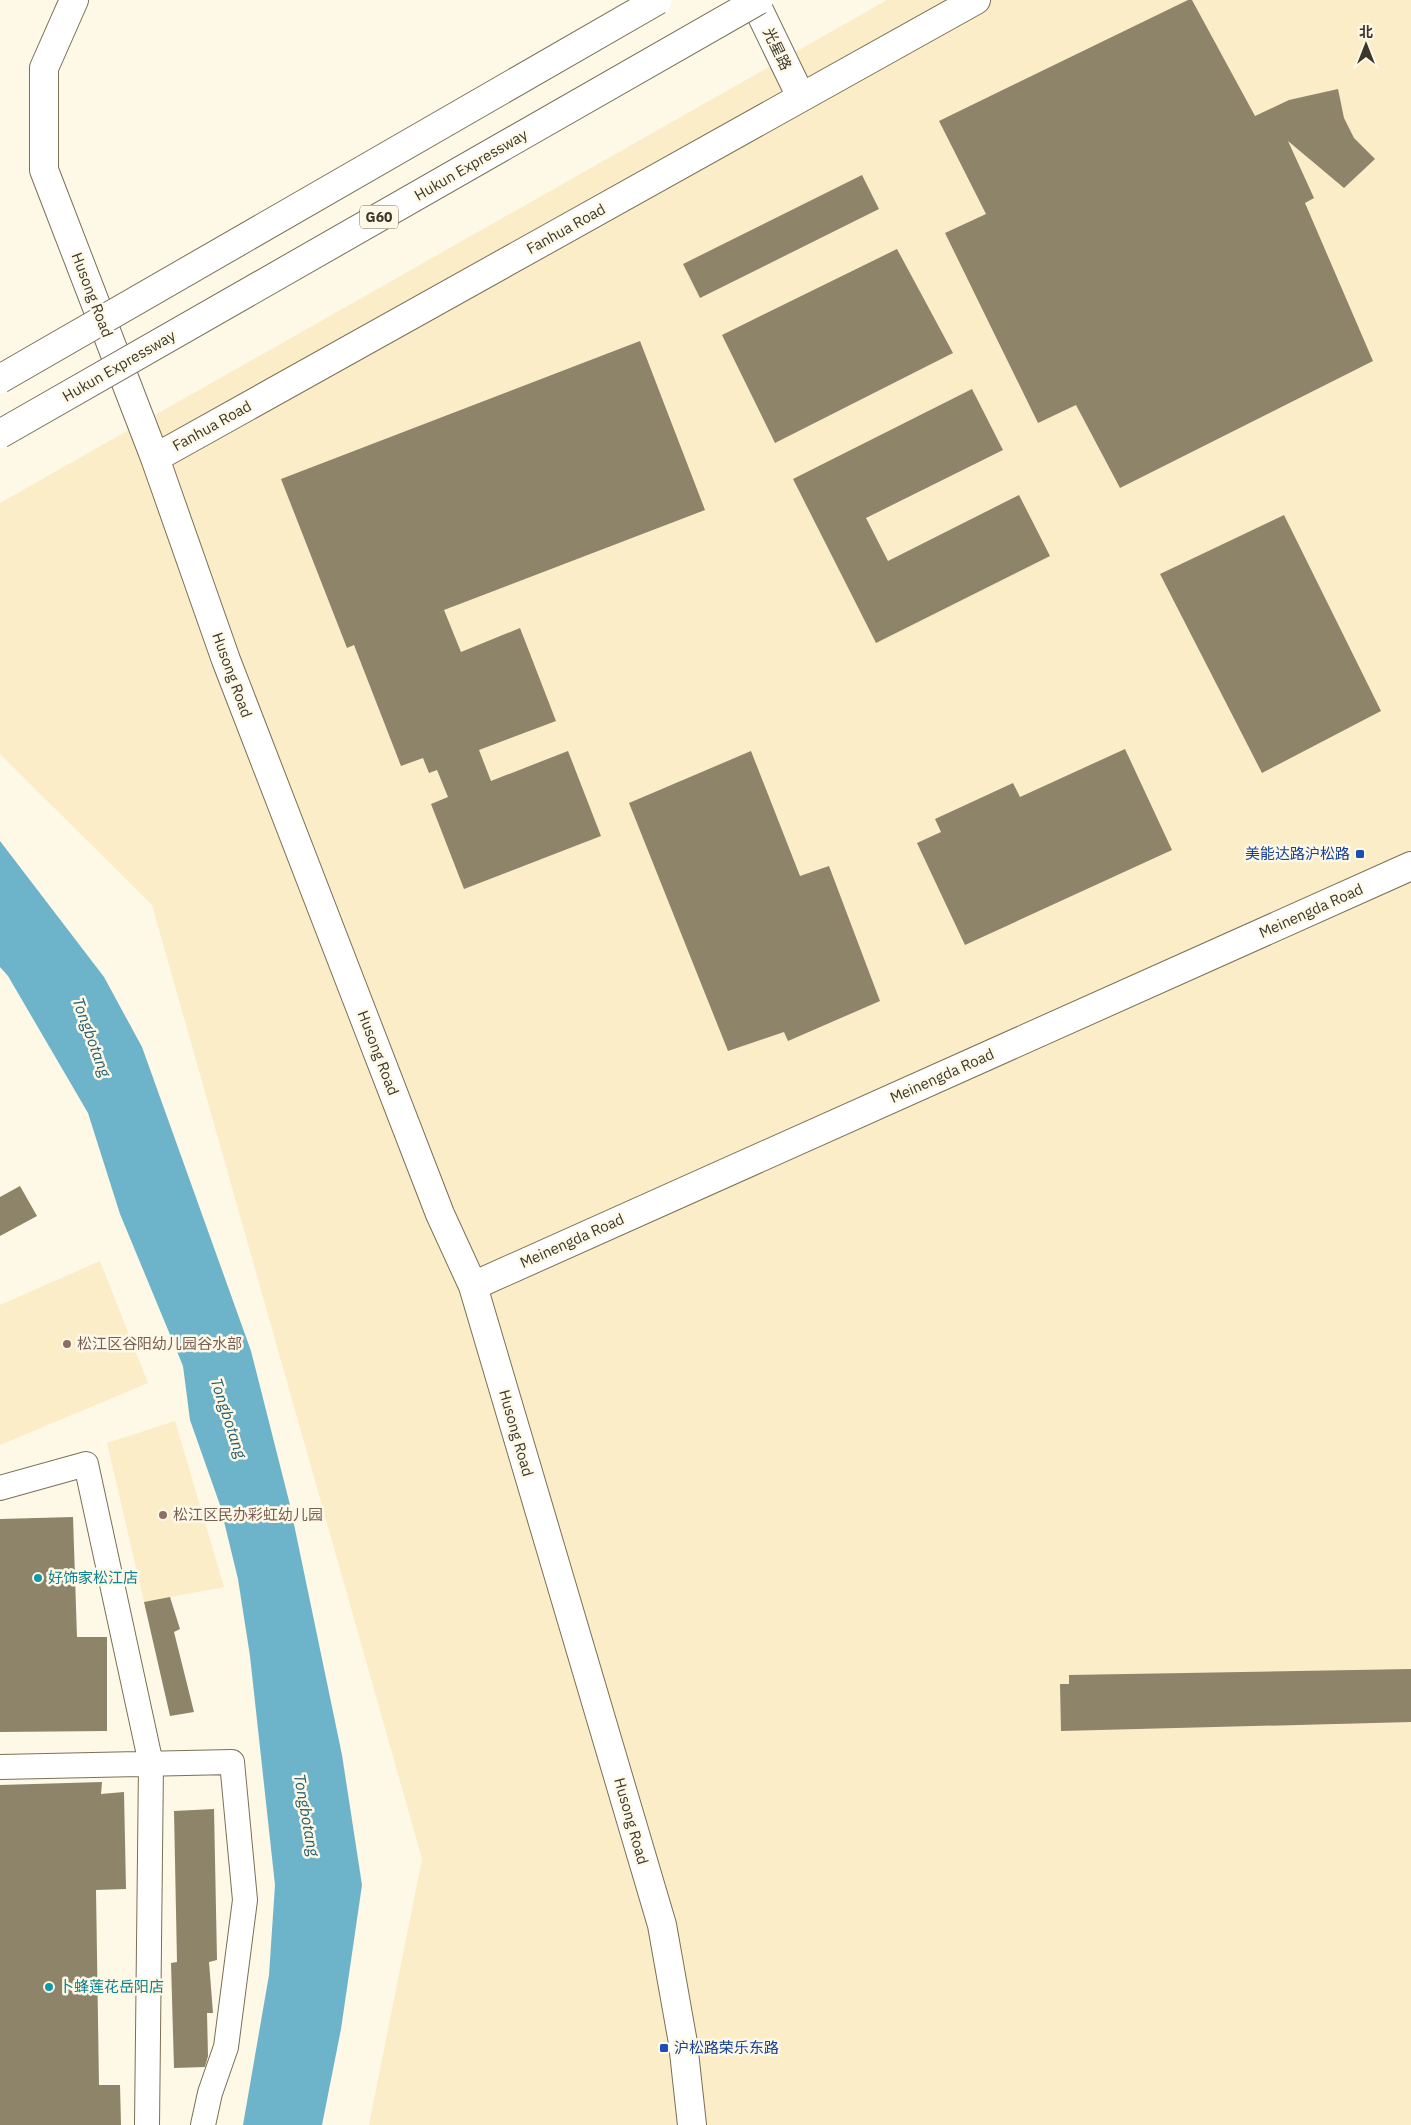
<svg xmlns="http://www.w3.org/2000/svg" width="1411" height="2125" font-family="'IBM Plex Sans','Noto Sans SC',sans-serif">
	<style>
		.built { fill: #fbedc8 }
		.water { fill: #6db3c9 }
		.building { fill: #8d8469 }
		.lines { fill: none; stroke-linecap: round; stroke-linejoin: round }
		.minor-casing { stroke: #7a7056; stroke-width: 26 }
		.major-casing { stroke: #7a7056; stroke-width: 30 }
		.minor { stroke: #fff; stroke-width: 24 }
		.major { stroke: #fff; stroke-width: 28 }
		.highway-bridge-casing { stroke: #7a7056; stroke-width: 30; stroke-linecap: butt }
		.highway-bridge { stroke: #fff; stroke-width: 28 }
		.transit-dot { fill: #1a4fb4; stroke: #fef8e7; stroke-width: 2 }
		.education-dot { fill: #8d6e63; stroke: #fef8e7; stroke-width: 2 }
		.culture-dot { fill: #0f9aa8; stroke: #fef8e7; stroke-width: 2 }
		.labels { text-anchor: middle; stroke-width: 5; stroke-linejoin: round; paint-order: stroke }
		.shield { fill: #fef8e7; stroke: #767163; stroke-width: 1 }
		.shield-label { font-size: 14px; font-weight: bold; fill: #3b372b }
		.street-label { font-size: 15px; fill: #3b372b; stroke: #fef8e7 }
		.transit-label { font-size: 15px; fill: #164399; stroke: #fef8e7; text-anchor: end }
		.education-label { font-size: 15px; fill: #785e54; stroke: #fef8e7; text-anchor: start }
		.culture-label { font-size: 15px; fill: #0d838f; stroke: #fef8e7; text-anchor: start }
		.water-label { font-size: 16px; font-style: italic; fill: #265f6f; stroke: #fef8e7 }
	</style>
	<rect width="100%" height="100%" fill="#fef8e7"/>
	<path class="built" d="M887,0H1411V2125H369L422,1859L152,905L0,754V503Z
		M100,1261L148,1383L0,1445V1305Z
		M175,1421L224,1587L144,1602L107,1443Z"/>
	<path class="water" d="M0,841L104,977L142,1047L251,1351L290,1505L342,1755L362,1885L341,2029L322,2125H243L269,1975L275,1885L250,1656L238,1579L220,1505L190,1420L183,1366L120,1214L88,1113L8,976L0,967Z"/>
	<path class="building" d="M1188,0H1192L1255,116L1289,100L1338,89L1344,118L1354,138L1375,159L1344,188L1288,141L1314,198L1305,203L1373,361L1120,488L1076,405L1038,423L945,233L986,214L939,121Z
		M862,175L879,209L700,298L683,264Z
		M897,249L953,353L775,443L722,335Z
		M640,341L705,510L444,610L461,652L520,628L556,721L479,750L491,781L568,751L601,836L464,889L431,804L448,797L437,770L429,773L423,758L401,766L354,645L347,648L281,479Z
		M972,389L1003,450L866,518L888,561L1019,495L1050,556L876,643L793,479Z
		M1284,515L1381,711L1262,773L1160,574Z
		M1125,749L1172,850L965,945L917,843L941,832L935,819L1013,783L1020,797Z
		M751,751L800,876L829,866L880,1001L788,1041L784,1032L728,1051L629,803Z
		M20,1186L37,1216L0,1236V1197Z
		M73,1517L77,1637H107V1731L0,1732V1519Z
		M170,1597L180,1629L174,1632L194,1712L170,1716L144,1602Z
		M1411,1669V1722L1061,1731L1060,1684H1069V1675Z
		M102,1782L101,1794L124,1792L126,1889L96,1890L99,2085H120L121,2125H0V1785Z
		M214,1809L217,1960L209,1962L213,2013H207L208,2056L205,2067L174,2068L171,1963L177,1962L174,1811Z"/>
	<g class="lines">
		<defs>
			<path id="minor" d="M0,1488L86,1464L151,1764L147,2125
				M0,1767L232,1762L245,1900L226,2047L210,2093L203,2125"/>
			<path id="major" d="M74,0L44,68V170L155,458L226,660L440,1214L473,1286L662,1925L683,2043L692,2125
				M754,0L801,97
				M155,458L976,0
				M473,1286L1411,866"/>
		</defs>
		<use href="#minor" class="minor-casing"/>
		<use href="#major" class="major-casing"/>
		<use href="#minor" class="minor"/>
		<use href="#major" class="major"/>
		<defs>
			<path id="highway-bridge" d="M0,379L658,0
				M0,434L759,0"/>
		</defs>
		<use href="#highway-bridge" class="highway-bridge-casing"/>
		<use href="#highway-bridge" class="highway-bridge"/>
	</g>
	<g class="transit-dot">
		<rect x="1355" y="849" width="10" height="10" rx="2.5"/>
		<rect x="659" y="2043" width="10" height="10" rx="2.5"/>
	</g>
	<g class="education-dot">
		<circle cx="67" cy="1344" r="5"/>
		<circle cx="163" cy="1515" r="5"/>
	</g>
	<g class="culture-dot">
		<circle cx="38" cy="1578" r="5"/>
		<circle cx="49" cy="1987" r="5"/>
	</g>
	<g class="labels">
		<rect class="shield" x="360" y="205.5" width="38" height="23" rx="4"/>
		<g class="shield-label">
			<text x="379" y="222">G60</text>
		</g>
		<g class="street-label">
			<text transform="translate(777 49) rotate(64)" y="5">光星路</text>
			<text transform="translate(471 165) rotate(-30)" y="5">Hukun Expressway</text>
			<text transform="translate(566 229) rotate(-29)" y="5">Fanhua Road</text>
			<text transform="translate(92 295) rotate(69)" y="5">Husong Road</text>
			<text transform="translate(119 366) rotate(-30)" y="5">Hukun Expressway</text>
			<text transform="translate(212 426) rotate(-29)" y="5">Fanhua Road</text>
			<text transform="translate(232 675) rotate(70)" y="5">Husong Road</text>
			<text transform="translate(1311 911) rotate(-24)" y="5">Meinengda Road</text>
			<text transform="translate(378 1053) rotate(69)" y="5">Husong Road</text>
			<text transform="translate(942 1076) rotate(-24)" y="5">Meinengda Road</text>
			<text transform="translate(572 1241) rotate(-24)" y="5">Meinengda Road</text>
			<text transform="translate(516 1433) rotate(74)" y="5">Husong Road</text>
			<text transform="translate(631 1821) rotate(74)" y="5">Husong Road</text>
		</g>
		<g class="transit-label">
			<text x="1350" y="859">美能达路沪松路</text>
			<text x="674" y="2053" text-anchor="start">沪松路荣乐东路</text>
		</g>
		<g class="education-label">
			<text x="77" y="1349">松江区谷阳幼儿园谷水部</text>
			<text x="173" y="1520">松江区民办彩虹幼儿园</text>
		</g>
		<g class="culture-label">
			<text x="48" y="1583">好饰家松江店</text>
			<text x="59" y="1992">卜蜂莲花岳阳店</text>
		</g>
		<g class="water-label">
			<text transform="translate(92 1037) rotate(70)" y="6">Tongbotang</text>
			<text transform="translate(229 1418) rotate(72)" y="6">Tongbotang</text>
			<text transform="translate(307 1815) rotate(80)" y="6">Tongbotang</text>
		</g>
	</g>
	<g transform="translate(1366 45)" stroke="#fef8e7" stroke-width="4" paint-order="stroke">
	<path d="M0-4L9 19L0 12L-9 19Z" fill="#3b372b"/>
	<text y="-8" font-size="14" font-weight="bold" text-anchor="middle" fill="#3b372b">北</text>
	</g>
</svg>
